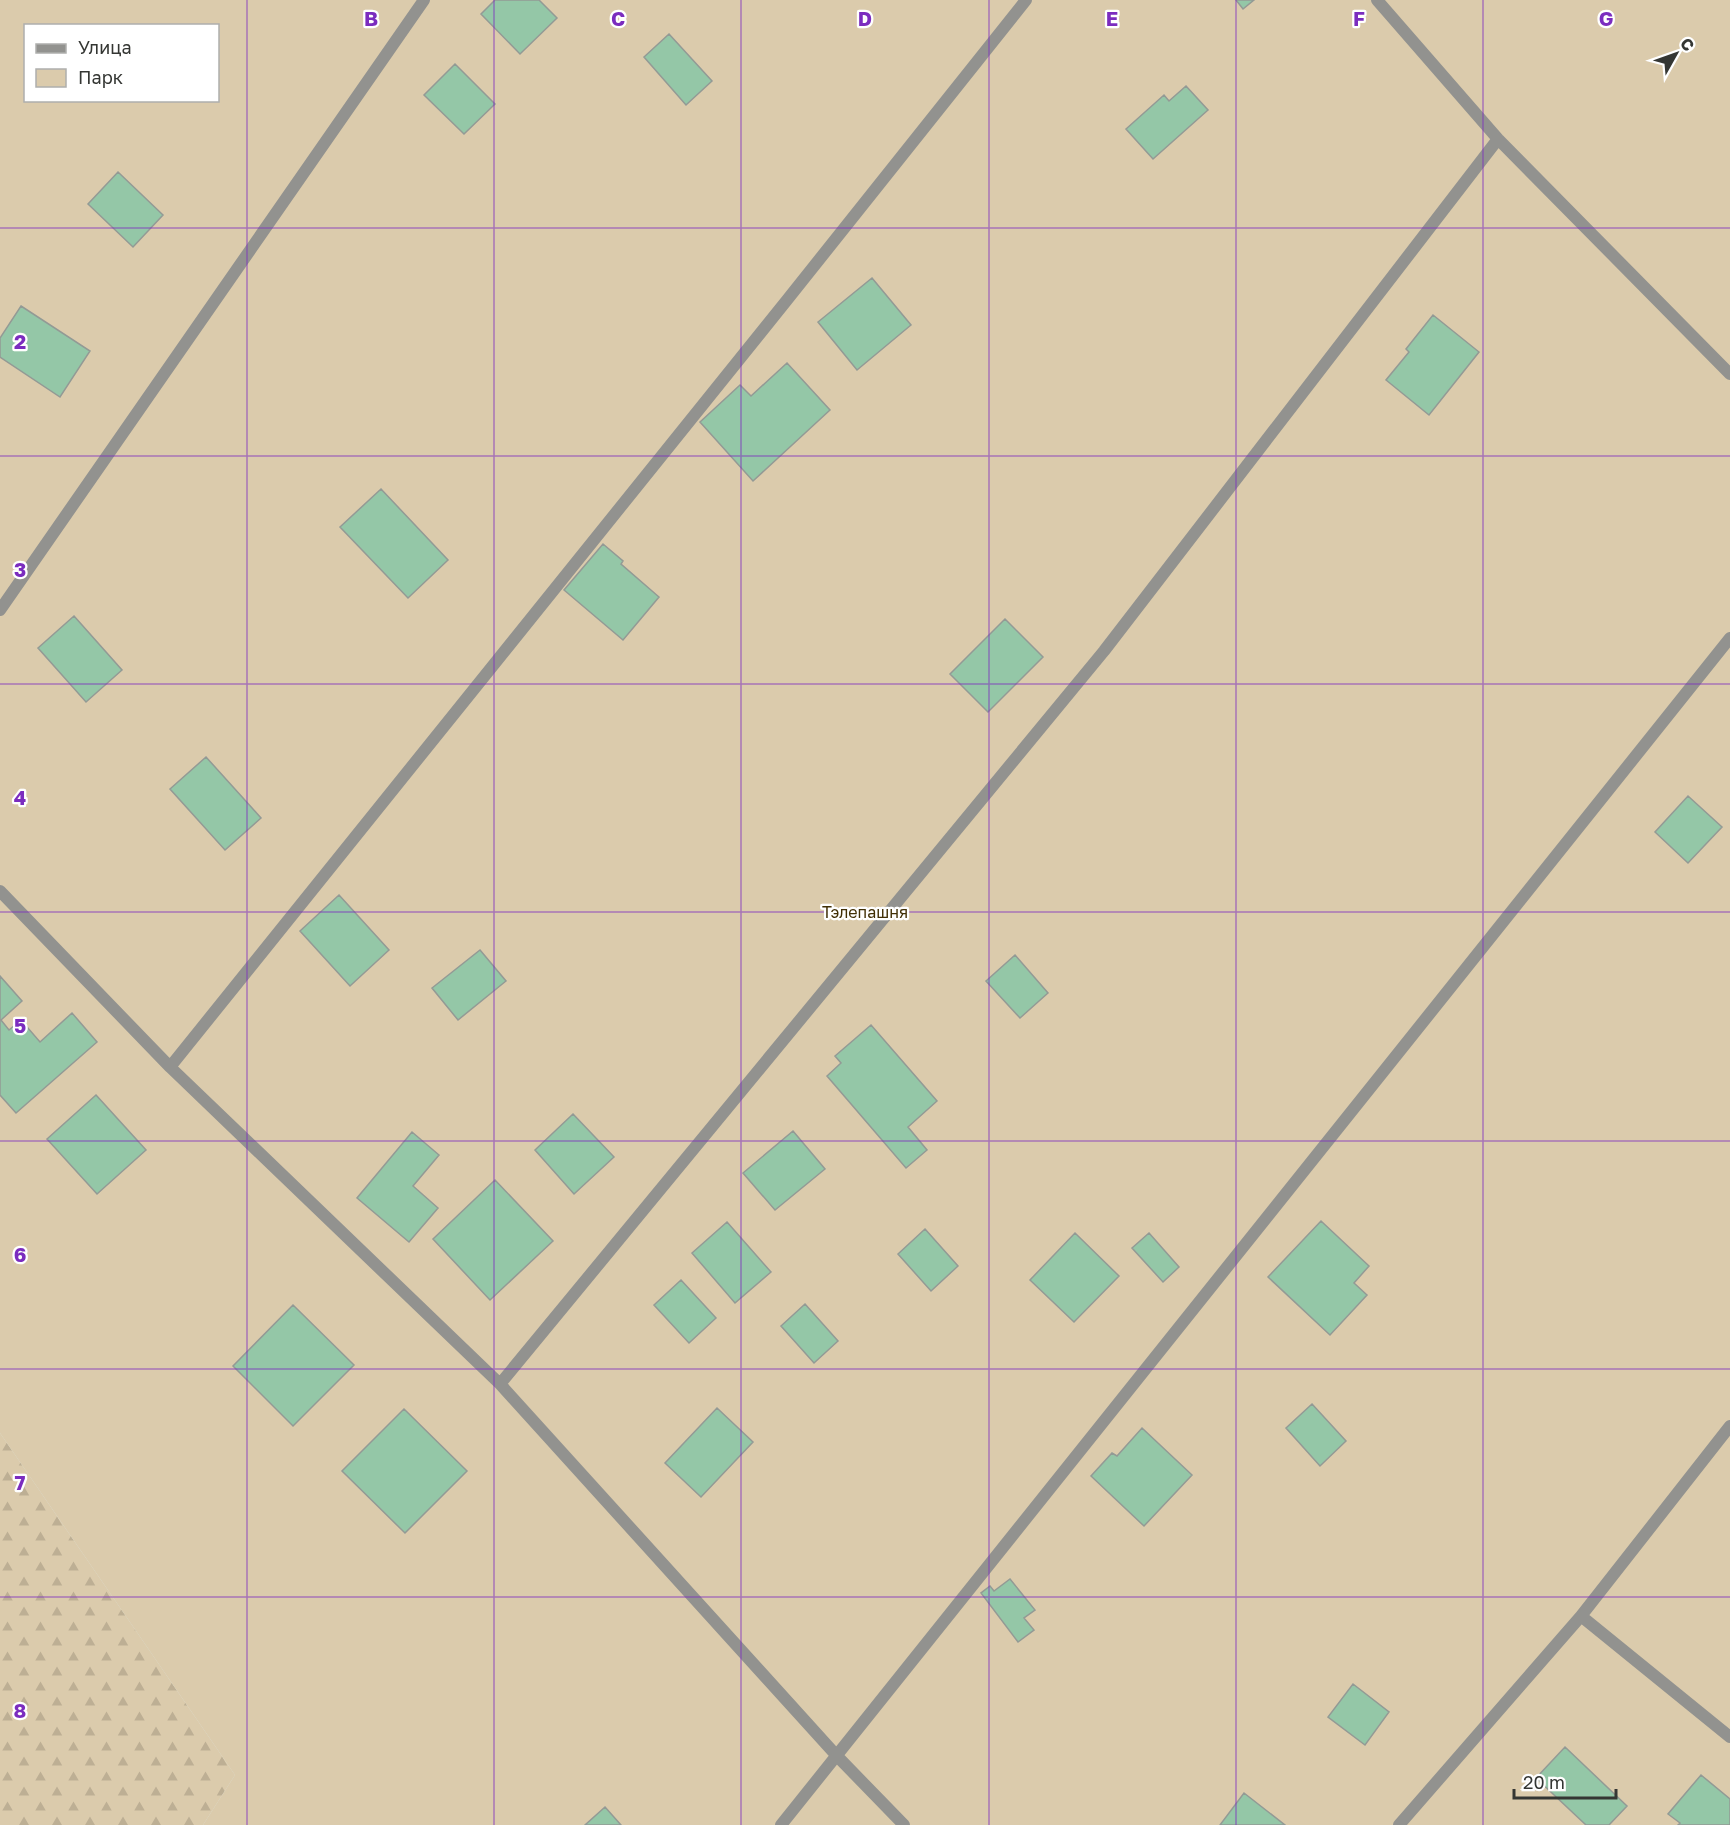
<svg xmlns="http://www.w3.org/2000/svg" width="1730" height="1825" font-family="'Golos Text',sans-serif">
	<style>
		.forest { fill: url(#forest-firs) }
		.green { fill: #dbcbac; fill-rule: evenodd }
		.building { fill: #94c7a7; stroke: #939a95; stroke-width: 1.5 }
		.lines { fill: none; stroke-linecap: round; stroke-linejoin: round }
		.minor { stroke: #92928f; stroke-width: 12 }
		.grid { fill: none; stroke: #7b2cbf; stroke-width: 1.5; stroke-opacity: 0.55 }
		.labels { text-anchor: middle; stroke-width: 4.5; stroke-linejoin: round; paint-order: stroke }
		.park-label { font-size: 16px; fill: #412f05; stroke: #fff }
		.grid-label { font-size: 20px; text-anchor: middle; font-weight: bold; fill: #7b2cbf; stroke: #fff; stroke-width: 4.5; stroke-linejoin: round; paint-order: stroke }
	</style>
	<defs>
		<pattern id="forest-firs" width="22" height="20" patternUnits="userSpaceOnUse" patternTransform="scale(1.5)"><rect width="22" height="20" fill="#dbcbac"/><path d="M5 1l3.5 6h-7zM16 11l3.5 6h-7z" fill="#bdaf94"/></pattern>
	</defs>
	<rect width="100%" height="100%" fill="#dde2da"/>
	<path class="forest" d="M0,1433L235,1775L203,1825H0Z"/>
	<path class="green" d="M0,0H1730V1825H203L235,1775L0,1433ZM26,26H218V100H26Z"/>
	<path class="building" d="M495,0H539L557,18L520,54L481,14Z
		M1236,0H1254L1243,9Z
		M669,34L712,81L686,105L644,57Z
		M455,64L495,104L464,134L424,95Z
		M1186,86L1208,110L1153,159L1126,129L1164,95L1169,101Z
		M118,172L163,215L133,247L88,204Z
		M872,278L911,325L857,370L818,322Z
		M21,306L90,351L60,397L0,357V338Z
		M1433,315L1479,352L1429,415L1386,380L1409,352L1406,349Z
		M787,363L830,410L753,481L700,422L740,385L751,396Z
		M381,489L448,560L408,598L340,527Z
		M603,544L623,561L621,564L659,597L623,640L564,590Z
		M74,616L122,670L86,702L38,648Z
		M1005,619L1043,657L988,712L950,674Z
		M206,757L261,818L225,850L170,789Z
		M1688,796L1722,827L1688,863L1655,832Z
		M339,895L389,950L350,986L300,931Z
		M480,950L506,981L458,1020L432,988Z
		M1015,955L1048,993L1020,1018L986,981Z
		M0,976L22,1001L1,1020L9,1030L21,1020L40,1042L72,1013L97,1042L16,1113L0,1095Z
		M871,1025L937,1101L908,1127L927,1150L906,1168L827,1076L841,1063L835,1056Z
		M96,1095L146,1150L97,1194L47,1139Z
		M573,1114L614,1157L574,1194L535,1150Z
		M793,1131L825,1169L775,1210L743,1173Z
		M412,1132L439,1155L413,1186L438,1208L409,1242L357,1198Z
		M495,1180L553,1241L490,1300L433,1239Z
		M1321,1221L1369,1266L1354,1283L1367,1295L1330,1335L1268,1277Z
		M727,1222L771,1272L735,1303L692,1253Z
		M925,1229L958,1266L931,1291L898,1254Z
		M1075,1233L1119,1276L1074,1322L1030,1280Z
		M1149,1233L1179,1267L1163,1282L1132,1248Z
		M681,1280L716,1318L689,1343L654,1305Z
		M805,1304L838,1341L814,1363L781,1326Z
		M293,1305L354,1365L293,1426L233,1366Z
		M1312,1404L1346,1441L1320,1466L1286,1428Z
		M717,1408L753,1442L701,1497L665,1463Z
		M404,1409L467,1471L405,1533L342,1471Z
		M1142,1428L1192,1475L1144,1526L1091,1476L1112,1453L1117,1456Z
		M1010,1579L1035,1610L1024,1618L1034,1630L1018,1642L981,1593L990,1586L994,1591Z
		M1353,1684L1389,1712L1365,1745L1328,1717Z
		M1565,1747L1627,1806L1609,1825H1586L1536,1778Z
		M1701,1775L1730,1799V1825H1678L1680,1823L1668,1814Z
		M1244,1793L1285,1825H1220Z
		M605,1807L621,1825H585Z"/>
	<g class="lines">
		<path class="minor" d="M1377,0L1498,139L1730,374
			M0,610L424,0
			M0,891L170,1067L500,1384L836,1755L904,1825
			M170,1067L787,300L1026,0
			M500,1384L1104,651L1498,139
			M1581,1616L1730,1737
			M781,1825L1730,638
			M1399,1825L1581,1616L1730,1426"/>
	</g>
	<path class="grid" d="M247,0V1825M494,0V1825M741,0V1825M989,0V1825M1236,0V1825M1483,0V1825M0,228H1730M0,456H1730M0,684H1730M0,912H1730M0,1141H1730M0,1369H1730M0,1597H1730"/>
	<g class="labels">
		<g class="park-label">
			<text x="865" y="918">Тэлепашня</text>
		</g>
	</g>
	<g class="grid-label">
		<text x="371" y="26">B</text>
		<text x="618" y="26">C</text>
		<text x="865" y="26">D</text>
		<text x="1112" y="26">E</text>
		<text x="1359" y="26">F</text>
		<text x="1606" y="26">G</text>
		<text x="20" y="349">2</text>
		<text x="20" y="577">3</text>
		<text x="20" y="805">4</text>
		<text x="20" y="1033">5</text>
		<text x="20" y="1262">6</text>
		<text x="20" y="1490">7</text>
		<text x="20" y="1718">8</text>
	</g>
	<rect x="24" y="24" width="195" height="78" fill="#ffffff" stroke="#aeafad" stroke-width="1.5"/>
	<rect x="36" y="44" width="30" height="9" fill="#92928f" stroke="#aeafad" stroke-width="1.5"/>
	<text x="78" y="54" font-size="18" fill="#343633">Улица</text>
	<rect x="36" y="69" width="30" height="18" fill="#dbcbac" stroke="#aeafad" stroke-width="1.5"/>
	<text x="78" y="84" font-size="18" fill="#343633">Парк</text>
	<g transform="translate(1676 54) rotate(50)" stroke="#ffffff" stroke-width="4.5" paint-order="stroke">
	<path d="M0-4.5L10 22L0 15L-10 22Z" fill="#343633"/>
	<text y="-9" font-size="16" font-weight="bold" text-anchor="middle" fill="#343633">С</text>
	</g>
	<path d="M1514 1789v9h102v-9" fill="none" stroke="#343633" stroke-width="3"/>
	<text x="1523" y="1789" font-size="18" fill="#343633" stroke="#ffffff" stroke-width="4.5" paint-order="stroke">20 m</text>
</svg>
